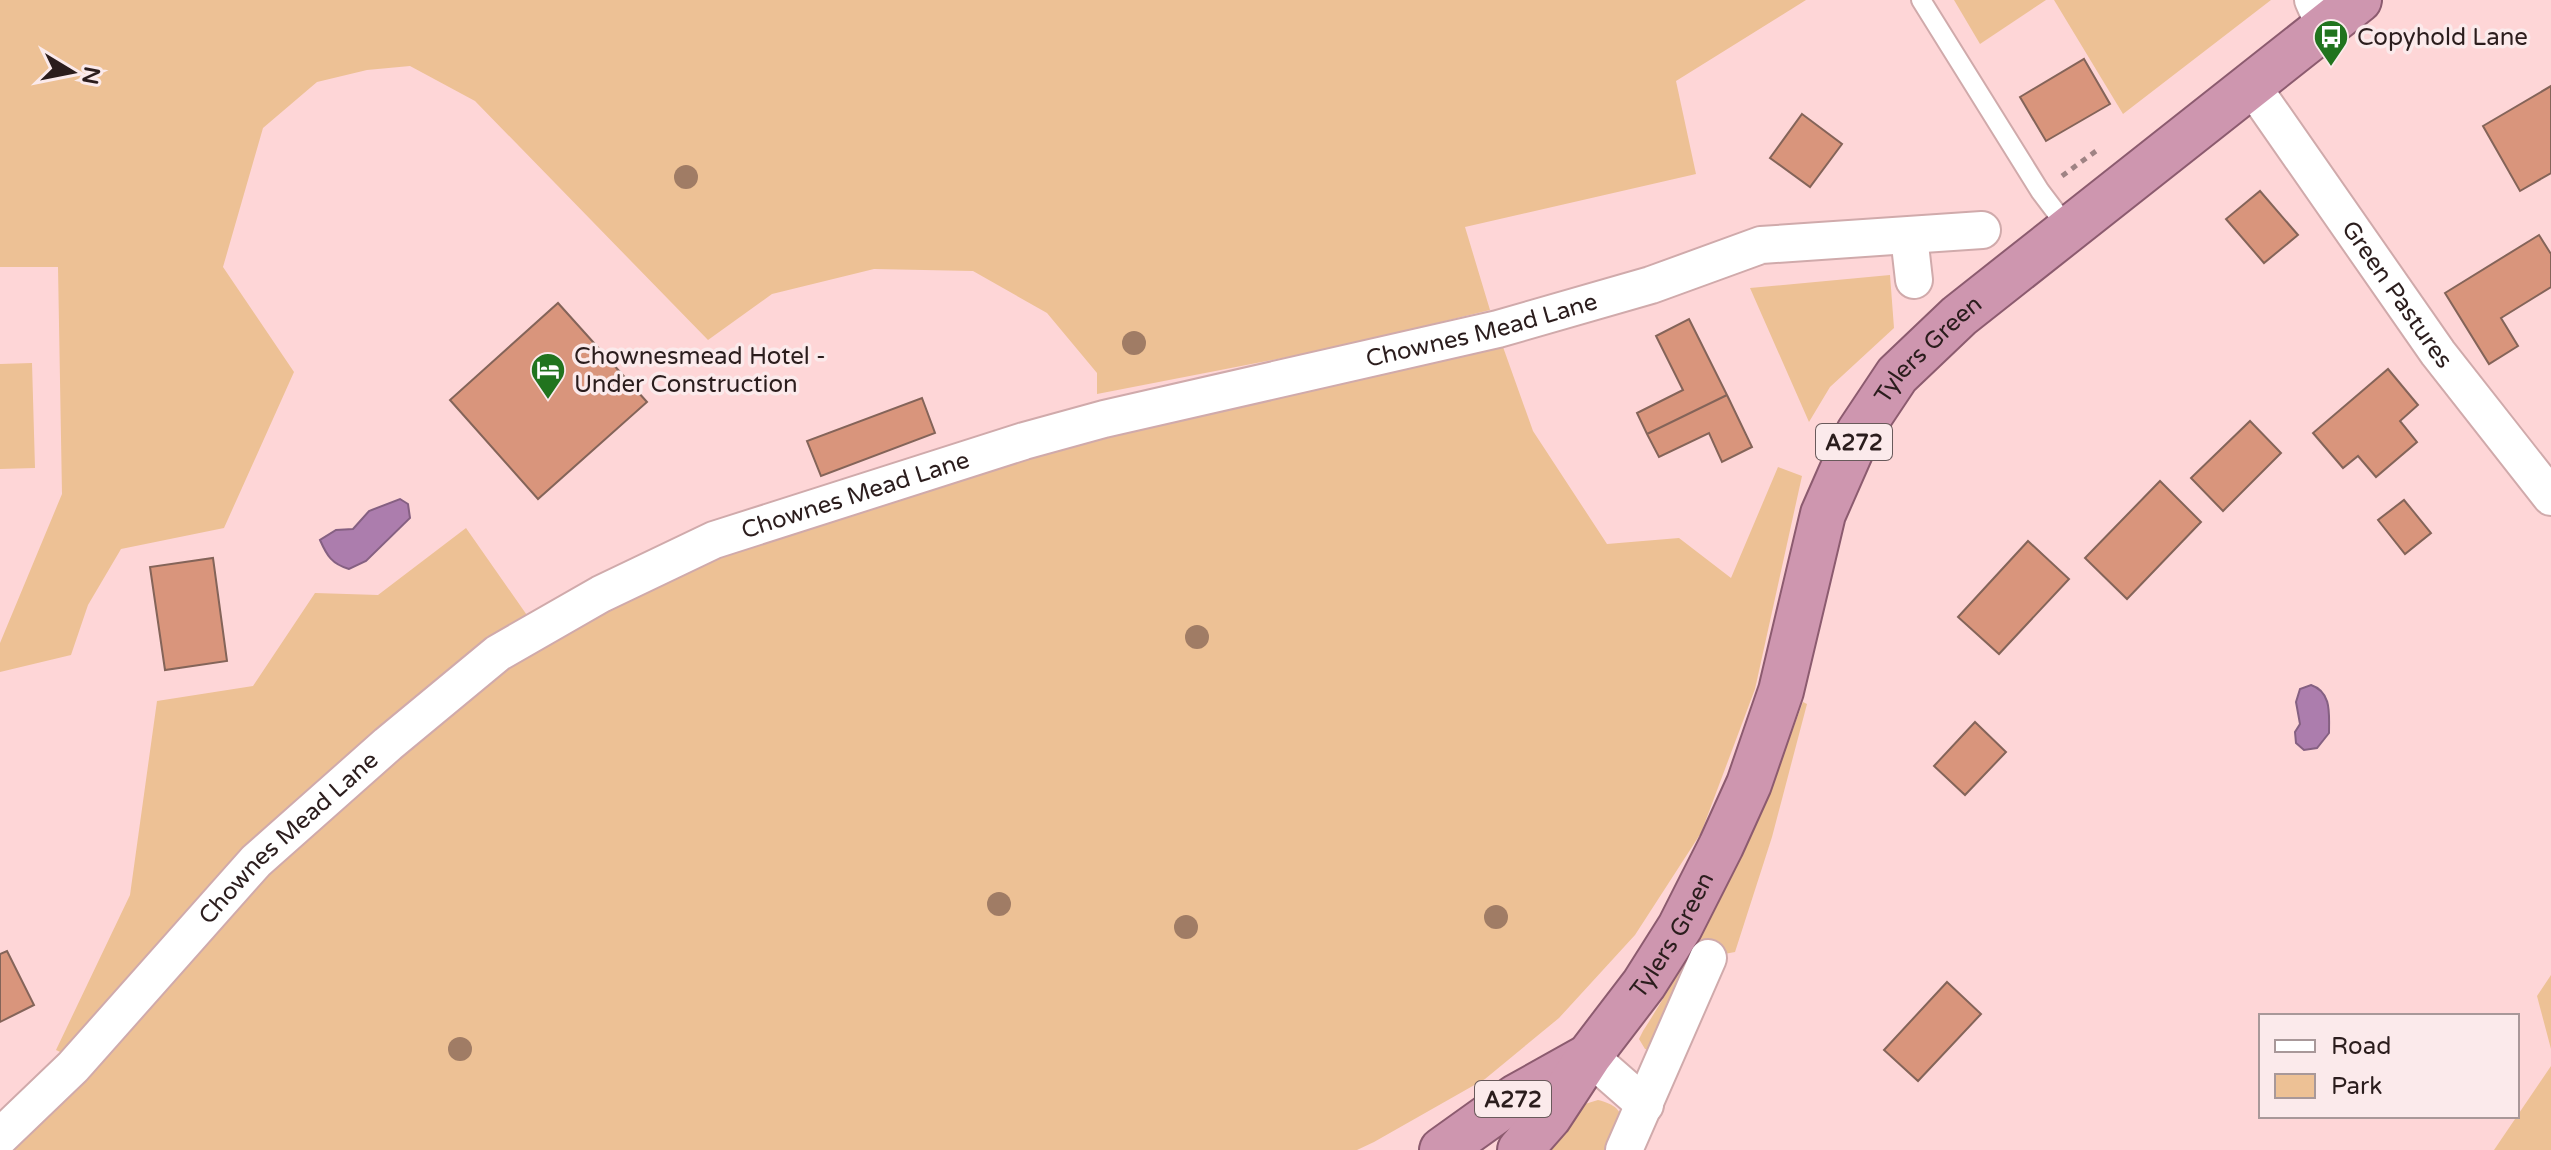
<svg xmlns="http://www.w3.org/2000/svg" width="2551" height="1150" font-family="'Varela Round',sans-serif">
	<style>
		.green { fill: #edc195 }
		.water { fill: #ac7dad; stroke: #856082; stroke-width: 2 }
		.building { fill: #d9957c; stroke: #846459; stroke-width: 2 }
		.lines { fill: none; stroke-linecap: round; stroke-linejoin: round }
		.service-casing { stroke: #d0aaab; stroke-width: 22 }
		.minor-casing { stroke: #d0aaab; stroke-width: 40 }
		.trunk-casing { stroke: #8c5b6f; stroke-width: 48 }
		.path { stroke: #9f8384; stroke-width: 5; stroke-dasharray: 6 6; stroke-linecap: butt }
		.service { stroke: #fff; stroke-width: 18 }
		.minor { stroke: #fff; stroke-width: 36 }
		.trunk { stroke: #ce96af; stroke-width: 44 }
		.tree { fill: #a07c65 }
		.labels { text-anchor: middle; stroke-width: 7; stroke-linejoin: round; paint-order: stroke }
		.shield { fill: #fbeaeb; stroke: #695a5b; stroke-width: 2 }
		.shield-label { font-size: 22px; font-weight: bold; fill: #2b1d1d }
		.poi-label { font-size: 24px; fill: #2b1d1d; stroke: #fbeaeb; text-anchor: start }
		.street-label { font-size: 24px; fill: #2b1d1d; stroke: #fbeaeb }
	</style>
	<rect width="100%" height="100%" fill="#fed6d7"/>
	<path class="green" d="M0,0H1806L1676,81L1696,174L1465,227L1490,310L1339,347L1097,394V373L1047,313L973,271L874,269L772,294L708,340L475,101L410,66L367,70L317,82L263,128L223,267L294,372L224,528L121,549L88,605L71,655L0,672V643L62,494L58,267H0Z
		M1954,0H2046L1980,44Z
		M2054,0H2271L2123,114Z
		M1890,275L1894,328L1830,387L1809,422L1750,288Z
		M1503,347L1533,431L1607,544L1679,538L1731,578L1778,467L1802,476L1755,689L1701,833L1635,935L1559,1018L1485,1079L1374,1142L1357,1150H14L94,1068L56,1050L130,895L157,701L253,686L315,593L378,595L466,528L545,641L718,559L1028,459L1109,437Z
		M32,363L35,468L0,469V364Z
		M1803,702L1807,704L1772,837L1735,952L1719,955L1653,1051L1645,1049L1639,1039L1643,1031C1711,925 1760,820 1803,702Z
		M2551,975V1049L2537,996Z
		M2551,1066V1150H2494Z
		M1598,1100C1631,1108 1622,1125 1613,1150H1546L1585,1104Z"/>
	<path class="water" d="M400,499L408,504L410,518L366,561L349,569C332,564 327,556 320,540L336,530L353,529L369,511Z
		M2311,685C2332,692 2329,714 2329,733L2317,748L2304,750L2296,743L2295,732L2300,724L2296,702L2300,689Z"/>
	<path class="building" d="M2084,59L2110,104L2046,141L2020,97Z
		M2551,86V173L2520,191L2483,126Z
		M1802,114L1842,144L1810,187L1770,158Z
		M2260,191L2298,235L2264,263L2226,219Z
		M2539,235L2551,254V287L2501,318L2518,346L2489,364L2445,293Z
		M558,303L647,402L538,499L450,400Z
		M1689,319L1727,395L1647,434L1637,413L1683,390L1656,336Z
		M2388,369L2418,405L2400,421L2417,442L2376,477L2358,456L2343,468L2313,433Z
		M1727,395L1752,447L1722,462L1709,433L1659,457L1647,434Z
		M922,398L935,433L821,476L807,441Z
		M2250,421L2281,453L2223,511L2191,478Z
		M2160,481L2201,522L2127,599L2085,558Z
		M2404,500L2431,533L2405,554L2378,520Z
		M2028,541L2069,579L1999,654L1958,617Z
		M213,558L227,661L165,670L150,567Z
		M1975,722L2006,752L1965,795L1934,766Z
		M7,951L34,1005L0,1022V954Z
		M1947,982L1981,1014L1918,1081L1884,1050Z"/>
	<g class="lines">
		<defs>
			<path id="service" d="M1921,0L2040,191L2068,228"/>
			<g id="minor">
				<path d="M2313,0L2325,27"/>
				<path id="s1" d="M2252,86L2438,353L2551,497"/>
				<path d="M1909,236L1914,280"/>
				<path d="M1589,1056L1645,1105"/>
				<path id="s2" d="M0,1137L73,1067L256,861L388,744L498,653L601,594L714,540L1024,441L1104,419L1498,329L1651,285L1761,245L1982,230"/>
				<path d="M1624,1150L1708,958"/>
			</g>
			<g id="trunk">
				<path d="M1442,1150L1516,1097L1584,1059"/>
				<path id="s3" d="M1520,1150L1549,1117L1589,1056L1644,984L1680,927L1721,846L1749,784L1781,691L1823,514L1859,432L1897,375L1959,316L2359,0"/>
			</g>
		</defs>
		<use href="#service" class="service-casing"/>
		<use href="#minor" class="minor-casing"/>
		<use href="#trunk" class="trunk-casing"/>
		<path class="path" d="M2062,176L2096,151"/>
		<use href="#service" class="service"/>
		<use href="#minor" class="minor"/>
		<use href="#trunk" class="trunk"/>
	</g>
	<g class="tree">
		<circle cx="686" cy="177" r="12"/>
		<circle cx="1134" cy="343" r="12"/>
		<circle cx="1197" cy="637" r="12"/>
		<circle cx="999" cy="904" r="12"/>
		<circle cx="1496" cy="917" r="12"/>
		<circle cx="1186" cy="927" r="12"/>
		<circle cx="460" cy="1049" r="12"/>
	</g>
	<defs>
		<symbol id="bus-pin" viewBox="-11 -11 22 30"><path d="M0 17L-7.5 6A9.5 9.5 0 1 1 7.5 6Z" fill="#21741e" stroke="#fbeaeb"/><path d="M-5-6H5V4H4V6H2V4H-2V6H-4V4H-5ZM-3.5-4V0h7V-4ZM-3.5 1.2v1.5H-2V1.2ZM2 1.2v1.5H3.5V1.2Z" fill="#fff"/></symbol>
		<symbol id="hotel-pin" viewBox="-11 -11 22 30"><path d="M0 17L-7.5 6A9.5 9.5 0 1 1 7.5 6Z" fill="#21741e" stroke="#fbeaeb"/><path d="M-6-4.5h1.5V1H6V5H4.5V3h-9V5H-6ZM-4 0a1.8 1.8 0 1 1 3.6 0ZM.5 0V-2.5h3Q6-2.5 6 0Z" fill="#fff"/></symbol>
	</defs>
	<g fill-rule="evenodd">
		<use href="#bus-pin" x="2311" y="17" width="40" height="54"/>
		<use href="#hotel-pin" x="528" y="350" width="40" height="54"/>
	</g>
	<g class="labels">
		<g class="shield">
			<rect x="1816" y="424" width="76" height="36" rx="6"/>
			<rect x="1475" y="1081" width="76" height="36" rx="6"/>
		</g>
		<g class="shield-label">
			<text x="1854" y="450">A272</text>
			<text x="1513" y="1107">A272</text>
		</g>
		<g class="poi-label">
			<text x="2357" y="45">Copyhold Lane</text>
			<text x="574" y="364">Chownesmead Hotel -<tspan x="574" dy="28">Under Construction</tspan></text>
		</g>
		<g class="street-label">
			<text dy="8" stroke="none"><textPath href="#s1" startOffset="254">Green Pastures</textPath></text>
			<text dy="8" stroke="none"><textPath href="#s2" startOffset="1736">Chownes Mead Lane</textPath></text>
			<text dy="8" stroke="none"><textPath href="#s3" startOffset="912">Tylers Green</textPath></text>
			<text dy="8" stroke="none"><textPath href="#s2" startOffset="1088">Chownes Mead Lane</textPath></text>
			<text dy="8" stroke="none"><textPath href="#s2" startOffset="416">Chownes Mead Lane</textPath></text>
			<text dy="8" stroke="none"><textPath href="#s3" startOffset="264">Tylers Green</textPath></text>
		</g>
	</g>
	<rect x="2259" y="1014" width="260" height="104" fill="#fbeaeb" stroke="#a89899" stroke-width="2"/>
	<rect x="2275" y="1040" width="40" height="12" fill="#ffffff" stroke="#a89899" stroke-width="2"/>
	<text x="2331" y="1054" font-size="24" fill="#2b1d1d">Road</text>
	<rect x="2275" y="1074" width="40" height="24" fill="#edc195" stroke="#a89899" stroke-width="2"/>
	<text x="2331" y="1094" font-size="24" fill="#2b1d1d">Park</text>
	<g transform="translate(72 72) rotate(100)" stroke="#fbeaeb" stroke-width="6" paint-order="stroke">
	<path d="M0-6L14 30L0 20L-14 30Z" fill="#2b1d1d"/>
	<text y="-12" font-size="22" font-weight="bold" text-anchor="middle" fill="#2b1d1d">N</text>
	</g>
</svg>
